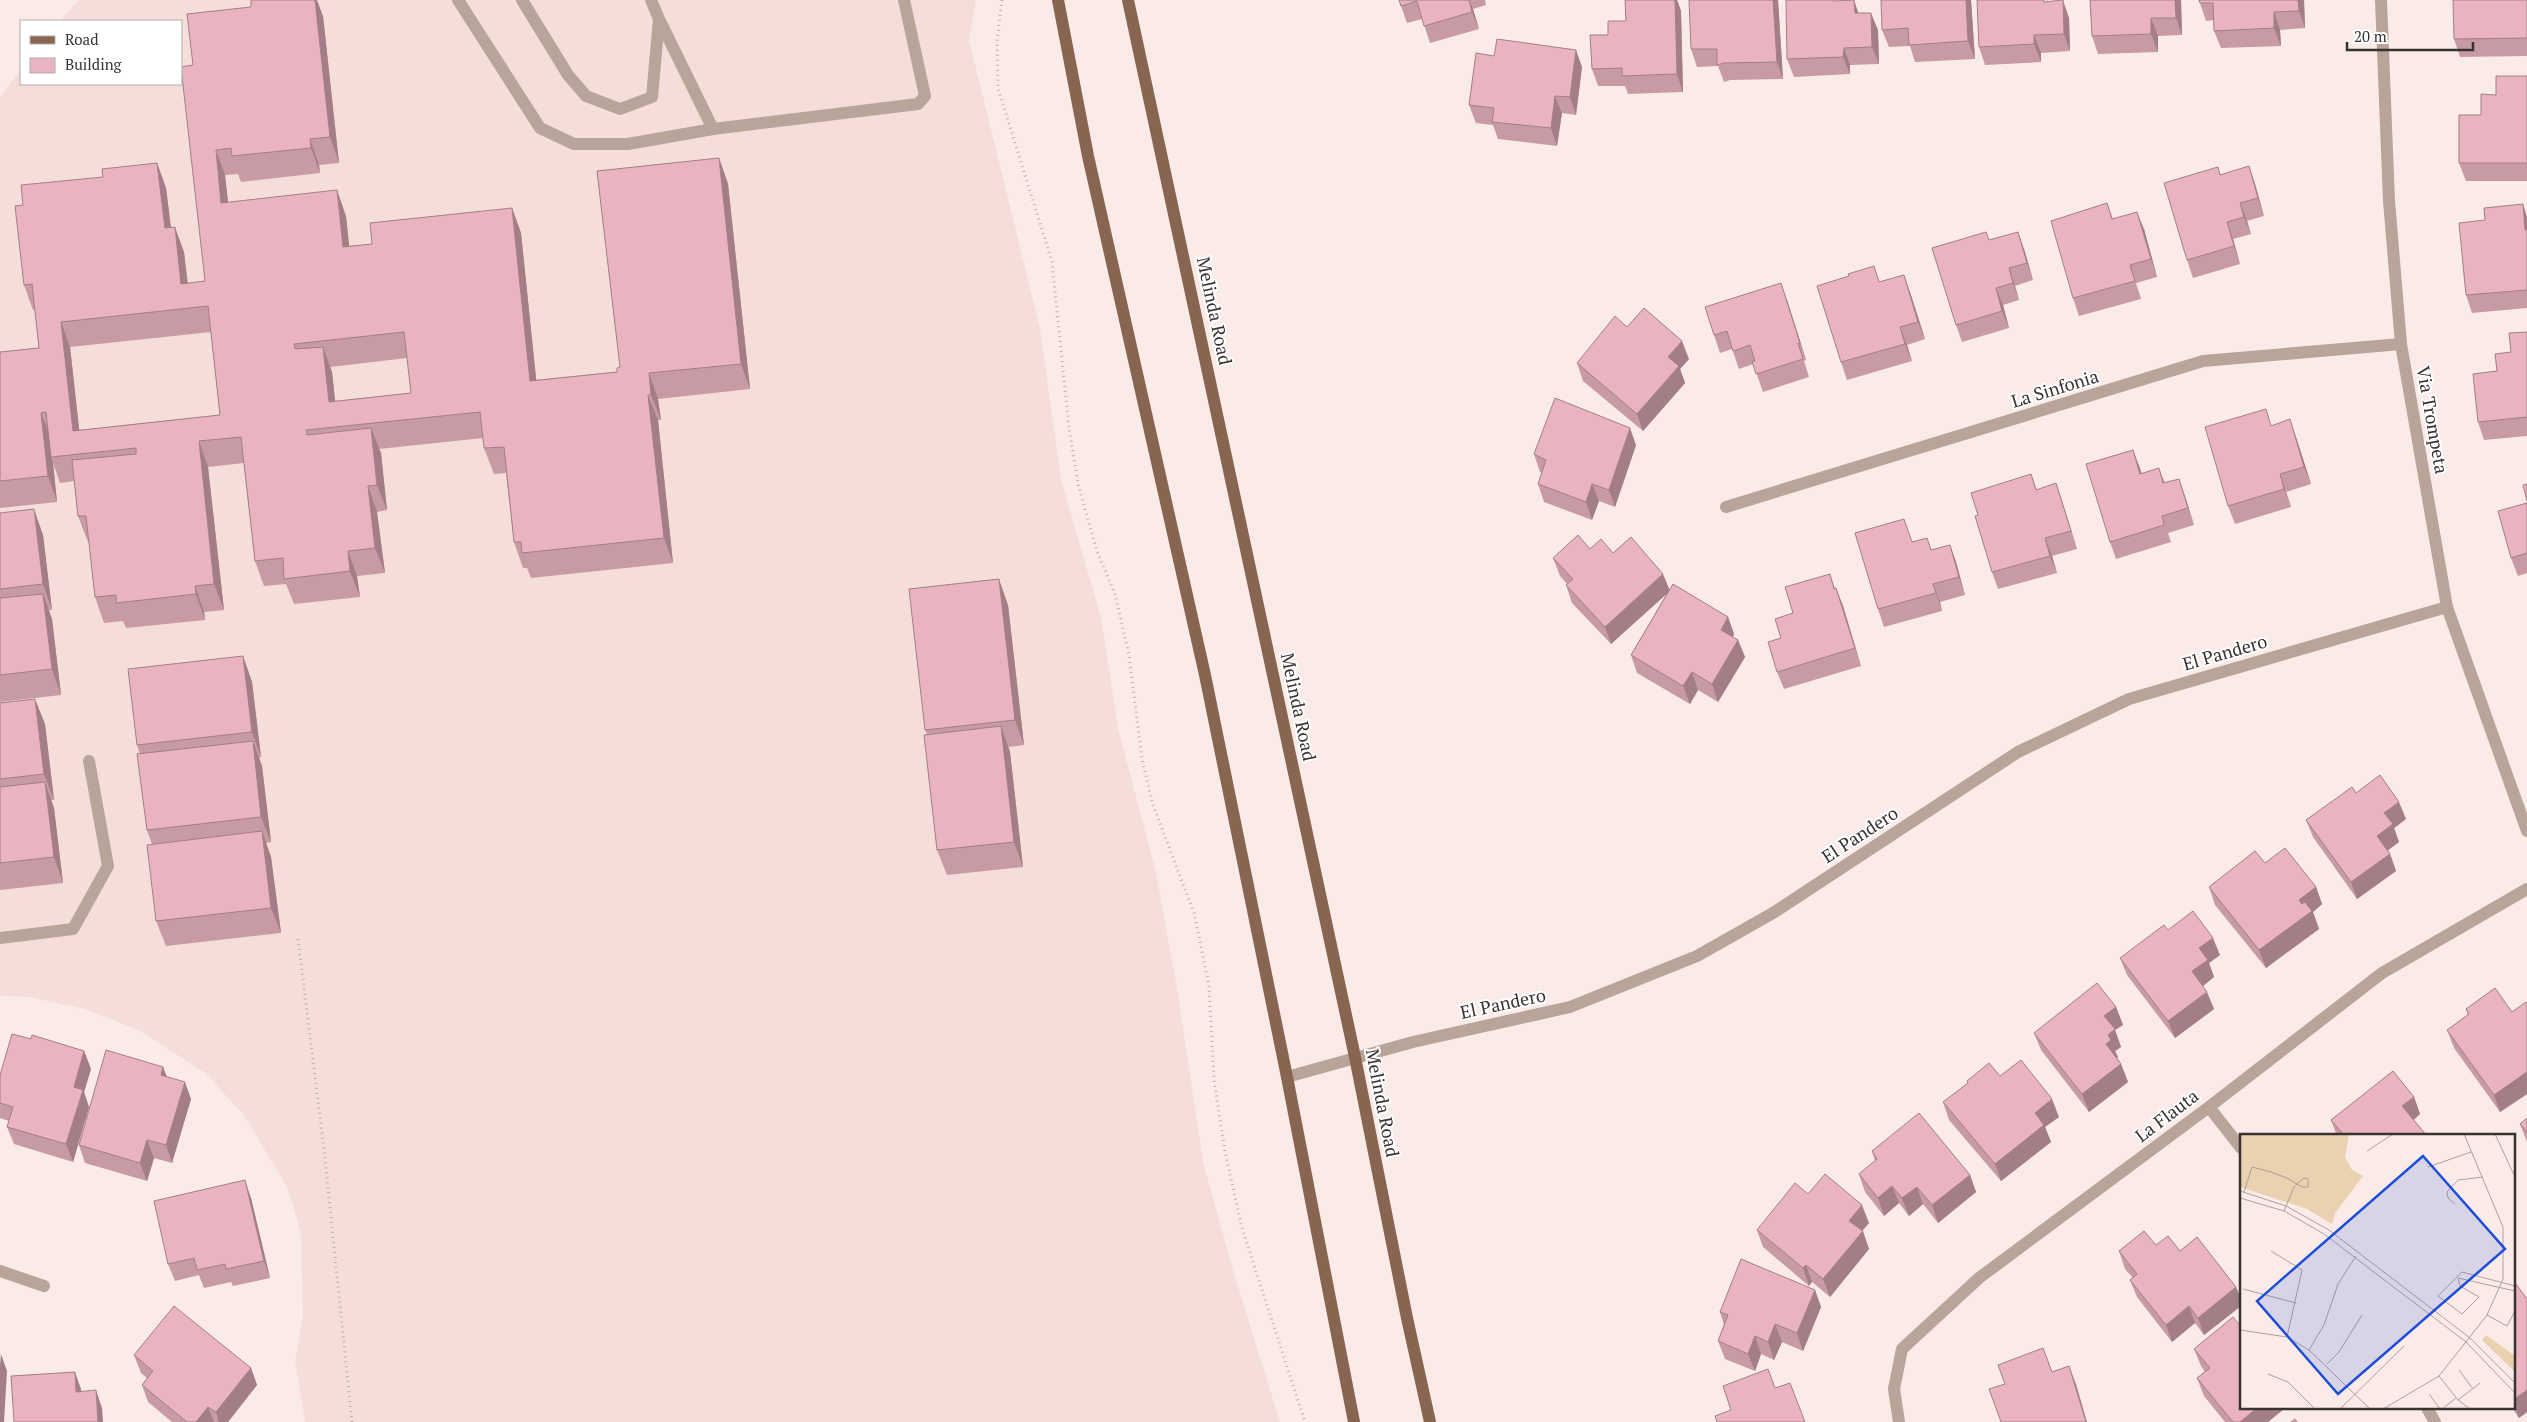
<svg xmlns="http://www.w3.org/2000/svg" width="2527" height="1422" font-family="'PT Serif',serif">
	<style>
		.built { fill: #f5ddd9 }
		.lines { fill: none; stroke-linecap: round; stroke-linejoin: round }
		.path { stroke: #bcb0ae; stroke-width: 3; stroke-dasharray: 1 4; stroke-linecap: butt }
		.minor { stroke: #b8a498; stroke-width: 12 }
		.major { stroke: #886551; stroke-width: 12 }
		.wall { fill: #c89ba4; fill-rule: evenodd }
		.shaded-wall { fill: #a37e86 }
		.building { fill: #e9b4bf; stroke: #a37e86; fill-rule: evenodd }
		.labels { text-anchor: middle; stroke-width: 4; stroke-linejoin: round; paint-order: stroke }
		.street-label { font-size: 18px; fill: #383231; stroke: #fff }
		.inset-road { fill: none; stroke: #aca19f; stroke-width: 1 }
		.view { fill: #1d4ed8; fill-opacity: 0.15; stroke: #1d4ed8; stroke-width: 2.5 }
		.inset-edge { fill: none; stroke: #383231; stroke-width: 2.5 }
	</style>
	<rect width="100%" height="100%" fill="#faebe8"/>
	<path class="built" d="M79,0H976L969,40L1040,328L1061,480L1101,617L1118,728L1156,873L1177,988L1203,1162L1234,1274L1280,1422H305L295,1360L303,1318L301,1233L288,1189L244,1115L205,1073L139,1030L84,1009L29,997L0,996V98L21,69V84H181V21H60Z"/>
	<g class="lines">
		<path class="path" d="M1002,0L997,41L998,88L1052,262L1069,428L1078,484L1097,551L1115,594L1129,655L1142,759L1152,802L1194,913L1209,985L1214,1080L1225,1151L1241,1225L1305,1422
			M298,939L324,1149L352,1422"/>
		<path class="minor" d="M458,0L540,128L574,144H628L713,129L918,104L925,96L904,0
			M522,0L568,75L586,96L620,109L652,97L659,19L651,0
			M2381,0L2389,201L2401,344L2447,607L2527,831
			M659,19L713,129
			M1726,507L2203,361L2401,344
			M0,938L73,929L108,866L89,761
			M1287,1077L1413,1042L1570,1007L1697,956L1773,913L2018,752L2129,699L2447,607
			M2209,1107L2241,1148
			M0,1271L44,1286
			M2427,1408L2435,1422
			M1899,1422L1894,1389L1902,1349L1979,1278L2209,1107L2382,973L2527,889"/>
		<path class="major" d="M1058,0L1088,156L1205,675L1287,1077L1354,1422
			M1128,0L1355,1057L1407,1318L1430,1422"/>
	</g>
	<path class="wall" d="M1399,0H1485L1486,5L1473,9L1479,29L1430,43L1422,19L1407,23Z
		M1625,0H1677L1681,11L1683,92L1628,94L1625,86H1598L1592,69L1608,35L1626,21Z
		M1778,0L1783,79L1730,80L1724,82L1718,66L1697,67L1691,49Z
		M1854,0L1858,13L1878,30L1879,64L1850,65V74L1794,77L1787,59L1839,1Z
		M1971,0L1975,59L1915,62L1910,46L1889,47L1882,30Z
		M2048,0V1L2069,18L2070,51L2041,53V62L1985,65L1979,47Z
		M2090,0H2181L2182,35L2158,36V52L2098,54L2092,36Z
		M2199,0H2304L2305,28L2280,30L2281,46L2221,48L2214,31V20L2206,21Z
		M2527,0V56L2460,57L2454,39Z
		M323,16L339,163L319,165L320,173L241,182L238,174L225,175L228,202L346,216L349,246L372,244L512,208L521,233L536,380L617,372L719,158L728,184L750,389L658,399L661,420H658L673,563L531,578L527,568H523L514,542L506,473L494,474L484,448L483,438L379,449L381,453L387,510L377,512L385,573L357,576L360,597L294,604L286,584L264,586L255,561L244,463L208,467L224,610L204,612L205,620L126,628L123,621L104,623L95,597L89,542H88L78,516L74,481L60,483L53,463L57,502L0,508V352L39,348L35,310H33L24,285L23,205L103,177L157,163L166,188L171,227L184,252L188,283L205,281L193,65ZM211,332L220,415L79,430L70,347ZM407,358L411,393L335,401L332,372L330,367Z
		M1494,56L1582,67L1576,115L1562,113L1557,146L1498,139L1493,125L1476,123L1469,105Z
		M2527,76V181H2466L2459,163L2481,115L2496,95Z
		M2249,166L2255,184L2264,216L2247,221L2251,234L2233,239L2240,264L2193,278L2187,260Z
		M2107,203L2113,219L2144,229L2157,277L2136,283L2141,299L2079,316L2073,298Z
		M2527,217V308L2472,313L2466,295Z
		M1989,240L2024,249L2033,280L2015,286L2019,300L2003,305L2009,328L1962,342L1956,325Z
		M1848,274L1880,282L1910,292L1925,339L1907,345L1912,361L1847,380L1841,362L1849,276Z
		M1787,300L1806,360L1804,361L1809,377L1763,392L1753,364L1739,369L1732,349L1720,353L1714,335Z
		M1627,327L1689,359L1680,369L1685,383L1643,431L1583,381L1577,363Z
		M2527,332V436L2484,440L2478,422L2497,371L2511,352Z
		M2272,425L2296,437L2311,484L2286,492L2291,507L2235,524L2228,506Z
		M1636,445L1615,507L1599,501L1592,520L1544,502L1538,484L1542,473L1540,472L1534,454Z
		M2133,450L2141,474L2159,468L2165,483L2179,479L2194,525L2168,533L2171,542L2116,559L2110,542Z
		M2031,474L2037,490L2062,501L2077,549L2052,556L2057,573L1998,589L1992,572L1978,515Z
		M2527,503V573L2518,576L2511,558Z
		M0,513L43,535L52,610H49L52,619L61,695L0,702Z
		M1912,542L1932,550L1950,545L1956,562L1965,595L1940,602L1942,611L1884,627L1878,609Z
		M1590,549L1613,553L1669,590L1728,617L1734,634L1733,637L1738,640L1745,657L1718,702L1698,690L1690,704L1637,673L1631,655L1667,593L1611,644L1572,603L1566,585L1567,584L1560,576L1553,558Z
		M1830,574L1835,589L1836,588L1843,606L1861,666L1784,689L1777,672L1781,638L1793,613Z
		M1008,605L1024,745L1008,747L1010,752L1023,867L947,875L937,850L927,734L925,730Z
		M243,656L252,682L261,757L259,758L262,766L271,842L266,843L271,857L281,933L166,946L156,921L152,844L147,830L140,754L137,745Z
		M0,703L45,724L54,800H51L54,808L63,883L0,890Z
		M2356,793L2406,819L2394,828L2399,842L2388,850L2390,854L2396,871L2357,899L2313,837L2306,820Z
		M2265,863L2316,887L2322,904L2313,912L2319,929L2266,968L2215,905L2209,887Z
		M2168,930L2220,955L2209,963L2214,977L2203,986L2214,1009L2175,1038L2127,975L2120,958Z
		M2527,1004V1094L2500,1112L2454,1048L2447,1030L2468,1015L2466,1009L2512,1012Z
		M2116,1007L2123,1025L2115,1030L2121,1047L2115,1051L2118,1057L2117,1058L2121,1064L2128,1082L2089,1112L2041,1050L2034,1033Z
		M31,1039L84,1051L91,1069L84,1092L89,1107L73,1162L14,1144L7,1127L9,1121L0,1118V1075Z
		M163,1067L167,1077L191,1099L172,1163L154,1158L147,1181L85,1163L79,1145Z
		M2000,1076L2059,1117L2045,1127L2051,1142L2001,1181L1949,1120L1943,1102L1967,1084V1081Z
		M2414,1097L2420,1114L2414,1120L2427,1136H2337L2331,1120Z
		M2527,1118V1142L2520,1124Z
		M1872,1151L1970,1175L1976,1192L1938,1223L1923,1204L1909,1216L1899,1203L1884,1216L1865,1192L1859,1174L1875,1161Z
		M1808,1194L1869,1223L1862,1231L1869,1249L1830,1297L1812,1282L1809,1286L1763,1247L1757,1230Z
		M251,1198L270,1278L233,1286L231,1282L204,1288L199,1275L175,1281L168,1264Z
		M2156,1245L2180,1251L2236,1287L2241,1299V1306L2204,1335L2195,1323L2172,1342L2137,1297L2130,1280L2133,1278L2125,1269L2119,1251Z
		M2513,1280L2527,1299V1412L2519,1418L2512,1408H2513Z
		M1815,1290L1821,1307L1803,1351L1782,1342L1774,1360L1761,1354L1755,1371L1725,1359L1718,1341L1724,1325L1720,1312Z
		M2194,1349L2285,1408L2268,1422H2225L2204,1396L2197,1378L2205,1372L2201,1366Z
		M134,1355L251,1368L257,1385L228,1422H172L148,1402L142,1385L147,1378L141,1373Z"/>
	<path class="shaded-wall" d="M315,0H317L323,16L339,163L330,137Z
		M1469,0L1473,9L1479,29L1472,12Z
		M1675,0H1677L1681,11L1683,92L1677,74Z
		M1773,0H1778L1783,79L1777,62Z
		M1854,0L1860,18L1855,13Z
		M1966,0H1971L1975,59L1968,41Z
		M2063,0L2069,18L2070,51L2064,34Z
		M2175,0H2181L2182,35L2176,18Z
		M2298,0H2304L2305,28L2299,11Z
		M2274,12L2280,30L2281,46L2274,28Z
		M1871,13L1878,30L1879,64L1872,47Z
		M2151,18L2158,36V52L2151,34Z
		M2034,35L2041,53V62L2034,44Z
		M1844,48L1850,65V74L1843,57Z
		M1576,50L1582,67L1576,115L1570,97Z
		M1555,96L1562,113L1557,146L1551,128Z
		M310,139L319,165L320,173L311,148Z
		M216,150L225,175L231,229L221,203Z
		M719,158L728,184L750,389L741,364Z
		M157,163L166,188L174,253L165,228Z
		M2249,166L2255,184L2264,216L2258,198Z
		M337,190L346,216L352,272L343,247Z
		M2240,203L2247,221L2251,234L2244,217Z
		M2523,204L2527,217V237L2525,230Z
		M512,208L521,233L539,406L530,381Z
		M2137,212L2144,229L2157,277L2151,259Z
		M2227,222L2233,239L2240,264L2234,246Z
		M175,227L184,252L190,309L181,284Z
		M2018,232L2024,249L2033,280L2027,263Z
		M2009,268L2015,286L2019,300L2013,283Z
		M1904,275L1910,292L1925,339L1918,322Z
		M1781,283L1787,300L1806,360L1800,343Z
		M1996,288L2003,305L2009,328L2002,311Z
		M61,322L70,347L82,454L73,431Z
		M1900,327L1907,345L1912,361L1905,344Z
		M1682,341L1689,359L1680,369L1685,383L1643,431L1637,414L1668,357Z
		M323,347L332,372L338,428L329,402Z
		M649,373L658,399L661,420L651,395Z
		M648,395L658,420L673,563L664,538Z
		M41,413L51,438V457L53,463L57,502L48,476Z
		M2290,419L2296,437L2311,484L2304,467Z
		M371,428L381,453L387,510L377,485Z
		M1630,428L1636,445L1615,507L1609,490Z
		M199,441L208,467L224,610L214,584Z
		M2133,450L2140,468L2147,492L2140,474Z
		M2280,474L2291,507L2284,489Z
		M2179,479L2185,496L2194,525L2188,508Z
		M2056,483L2062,501L2077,549L2071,531Z
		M1592,484L1599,501L1592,520L1586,502Z
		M368,486L377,512L385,573L375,548Z
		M34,509L43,535L52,610L43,584Z
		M2045,538L2052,556L2057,573L2050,556Z
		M1950,545L1956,562L1965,595L1959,577Z
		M348,551L357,576L360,597L350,571Z
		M1663,574L1670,591L1611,644L1605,627Z
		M999,579L1008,605L1024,745L1015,720Z
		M1933,584L1940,602L1942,611Z
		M195,586L204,612L205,620L196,594Z
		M1836,588L1843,606L1861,666L1855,648Z
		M43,594L52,619L61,695L52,669Z
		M1728,617L1734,634L1727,647L1721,630Z
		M1738,640L1745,657L1718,702L1712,684Z
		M243,656L252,682L261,757L252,732Z
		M1692,672L1698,690L1690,704L1683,686Z
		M35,699L45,724L54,800L44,774Z
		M1001,726L1010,752L1023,867L1014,842Z
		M253,741L262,766L271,842L261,817Z
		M45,782L54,808L63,883L54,857Z
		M2399,802L2406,819L2394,828L2399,842L2383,854L2377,836L2384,813Z
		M262,831L271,857L281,933L271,908Z
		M2390,854L2396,871L2357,899L2351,882Z
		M2316,887L2322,904L2313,912L2319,929L2266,968L2259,950L2299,900Z
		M2213,938L2220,955L2209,963L2214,977L2199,989L2192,971L2199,948Z
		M2207,992L2214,1009L2175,1038L2168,1021Z
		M2116,1007L2123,1025L2115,1030L2121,1047L2115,1051L2118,1057L2112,1062L2106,1044L2108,1035L2104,1016Z
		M84,1051L91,1069L84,1092L89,1107L73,1162L66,1144L74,1087Z
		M2121,1064L2128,1082L2089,1112L2082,1094Z
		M163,1067L169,1084L161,1075Z
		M2527,1072V1094L2500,1112L2494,1095Z
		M185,1082L191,1099L172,1163L166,1145Z
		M2414,1097L2420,1114L2409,1123L2402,1106Z
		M2052,1099L2059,1117L2045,1127L2051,1142L2001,1181L1995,1164L2035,1113Z
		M147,1140L154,1158L147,1181L140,1163Z
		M1970,1175L1976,1192L1938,1223L1932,1205Z
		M245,1180L251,1198L270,1278L264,1261Z
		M1892,1186L1899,1203L1884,1216L1878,1198Z
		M1917,1187L1923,1204L1909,1216L1902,1198Z
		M1862,1205L1869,1223L1856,1238L1849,1221Z
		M1863,1231L1869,1249L1830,1297L1823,1279Z
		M1806,1265L1812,1282L1809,1286L1803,1268Z
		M2236,1287L2241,1299V1306L2204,1335L2198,1318Z
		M1815,1290L1821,1307L1803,1351L1797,1333Z
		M2189,1306L2195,1323L2172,1342L2166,1325Z
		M1775,1324L1782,1342L1774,1360L1768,1342Z
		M1755,1336L1761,1354L1755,1371L1748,1354Z
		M1,1354L7,1371L4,1422H0V1365Z
		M2069,1366L2076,1384L2087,1422H2086Z
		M251,1368L257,1385L228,1422H219L216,1412Z
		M75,1372L81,1389L83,1409L76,1392Z
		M96,1390L102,1408L103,1422H98Z
		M2527,1390V1412L2519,1418L2513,1402V1400Z
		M208,1407L214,1422H196Z
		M2257,1408H2285L2268,1422H2240Z"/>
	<path class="building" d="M251,0H315L330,137L310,139L311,148L232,156L231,148L216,150L221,203L337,190L343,247L372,244L370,223L512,208L530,381L617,372V368L620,367L597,171L719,158L741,364L649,373L651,395H648L664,538L522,553L521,542H514L504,447L484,448L480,412L306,430L307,435L371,428L377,485L368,486L375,548L348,551L350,571L284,579L283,558L255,561L241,437L199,441L214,584L195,586L196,594L116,603V595L95,597L86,516H78L72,460L136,454V448L51,457L46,412L41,413L48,476L0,481V352L39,348L32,284L24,285L15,206L23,205L21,185L103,177L102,169L157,163L165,228L175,227L181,284L205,281L181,67L193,65L187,14L251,7ZM208,306L220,415L73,431L61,322ZM404,332L411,393L329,402L323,347L295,349L294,344Z
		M1399,0H1469L1472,12L1424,26L1417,1L1401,6Z
		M1625,0H1675L1677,74L1622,76V68L1592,69L1590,35H1608V21H1626Z
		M1689,0H1773L1777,62L1724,63L1717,65V49H1691Z
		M1786,0H1833V1L1854,0L1855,13H1871L1872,47L1844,48L1843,57L1787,59Z
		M1881,0H1966L1968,41L1909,45L1908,28L1882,30Z
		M1977,0H2044V2L2063,0L2064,34L2034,35V44L1979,47Z
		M2090,0H2175L2176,18H2151V34L2092,36Z
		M2199,0H2298L2299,11L2274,12V28L2214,31L2213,3H2200Z
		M2453,0H2527V38L2454,39Z
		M1497,39L1576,50L1570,97L1555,96L1551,128L1492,122L1494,108L1469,105L1476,53L1494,56Z
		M2496,76H2527V163H2459V115H2481V94L2496,95Z
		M2249,166L2258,198L2240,203L2244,217L2227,222L2234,246L2187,260L2164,183L2218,167L2220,175Z
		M2107,203L2112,219L2137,212L2151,259L2130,265L2135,281L2073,298L2051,221Z
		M2523,204L2525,230H2527V290L2466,295L2459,223L2485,220L2484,208Z
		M1986,232L1989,240L2018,232L2027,263L2009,268L2013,283L1996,288L2002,311L1956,325L1932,248Z
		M1874,266L1879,282L1904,275L1918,322L1900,327L1905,344L1841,362L1817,286L1849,276L1848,274Z
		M1781,283L1800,343H1798L1803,359L1756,374L1752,361H1755L1750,345L1733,351L1727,331L1714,335L1705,307Z
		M1644,308L1682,341L1668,357L1679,366L1637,414L1577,363L1615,316L1627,327Z
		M2527,332V417L2478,422L2473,374L2497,371L2495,354L2511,352L2509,333Z
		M1555,398L1630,428L1609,490L1592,484L1586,502L1538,484L1546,460L1534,454Z
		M2266,409L2271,426L2290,419L2304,467L2280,474L2284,489L2228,506L2205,427Z
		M2133,450L2140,474L2159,468L2163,483L2179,479L2188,508L2162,516L2164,525L2110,542L2086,464Z
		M2031,474L2036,490L2056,483L2071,531L2045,538L2050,556L1992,572L1975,516L1978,515L1971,493Z
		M2527,484V501L2523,485Z
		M2527,503V553L2511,558L2498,511Z
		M34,509L43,584L0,589V513Z
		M1904,519L1912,542L1927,538L1931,550L1950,545L1959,577L1933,584L1936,593L1878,609L1855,533Z
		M1578,535L1590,549L1601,539L1613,553L1631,537L1663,574L1605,627L1566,585L1573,579L1553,558Z
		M1830,574L1834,589L1836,588L1855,648L1777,672L1768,642L1781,638L1775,619L1793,613L1785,587Z
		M999,579L1015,720L925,730L909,589Z
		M1673,584L1728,617L1721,630L1738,640L1712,684L1692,672L1683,686L1631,655Z
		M43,594L52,669L0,675V598Z
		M243,656L252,732L137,745L128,669Z
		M35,699L44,774L0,779V703Z
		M1001,726L1014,842L937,850L924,735Z
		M253,741L261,817L147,830L137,754Z
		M2380,775L2399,802L2384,813L2393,824L2377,836L2390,854L2351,882L2306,820L2352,787L2356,793Z
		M45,782L54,857L0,863V787Z
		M262,831L271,908L156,921L147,845Z
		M2285,848L2316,887L2299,900L2302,904L2305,902L2312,911L2259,950L2209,887L2255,851L2265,863Z
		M2193,911L2213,938L2199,948L2208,960L2192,971L2207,992L2168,1021L2120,958L2164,925L2168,930Z
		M2097,983L2116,1007L2104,1016L2115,1029L2108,1035L2111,1040L2106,1044L2121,1064L2082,1094L2034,1033Z
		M2495,988L2512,1012L2526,1002L2527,1004V1072L2494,1095L2447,1030L2469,1014L2466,1009Z
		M12,1034L31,1039L32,1035L84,1051L74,1087L83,1090L66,1144L7,1127L13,1107L0,1103V1075Z
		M106,1050L163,1067L161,1075L185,1082L166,1145L147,1140L140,1163L79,1145Z
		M2021,1060L2052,1099L2035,1113L2044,1125L1995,1164L1943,1102L1968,1083L1967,1081L1989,1063L2000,1076Z
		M2393,1071L2414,1097L2402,1106L2427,1136H2343L2344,1135L2331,1120Z
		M1919,1113L1970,1175L1932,1205L1917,1187L1902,1198L1892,1186L1878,1198L1859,1174L1877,1159L1872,1151Z
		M2527,1118V1132L2520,1124Z
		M1825,1174L1862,1205L1849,1221L1863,1231L1823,1279L1806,1265L1803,1268L1757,1230L1795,1183L1808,1194Z
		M245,1180L264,1261L226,1269L225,1264L197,1270L194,1258L168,1264L154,1201Z
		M2144,1231L2156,1245L2168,1236L2180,1251L2197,1237L2236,1287L2198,1318L2189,1306L2166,1325L2130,1280L2137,1274L2119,1251Z
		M1741,1259L1815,1290L1797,1333L1775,1324L1768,1342L1755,1336L1748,1354L1718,1341L1728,1315L1720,1312Z
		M2513,1280L2527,1299V1390L2513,1400Z
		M174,1306L251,1368L216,1412L208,1407L196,1422H187L142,1385L153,1371L134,1355Z
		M2233,1317L2241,1327V1408H2257L2240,1422H2233L2197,1378L2210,1368L2194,1349Z
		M2043,1348L2052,1372L2069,1366L2086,1422H2001L1989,1389L2005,1384L1998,1365Z
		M1768,1369L1775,1388L1790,1383L1805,1422H1717L1715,1416L1731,1410L1723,1386Z
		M75,1372L76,1392L96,1390L98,1422H14L11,1376Z
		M2295,1419L2297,1422H2291Z"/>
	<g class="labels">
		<g class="street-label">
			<text transform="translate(1214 311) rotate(78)" y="6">Melinda Road</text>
			<text transform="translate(2055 389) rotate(-17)" y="6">La Sinfonia</text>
			<text transform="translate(2432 420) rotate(80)" y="6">Via Trompeta</text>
			<text transform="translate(2225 653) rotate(-16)" y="6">El Pandero</text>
			<text transform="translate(1298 707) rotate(78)" y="6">Melinda Road</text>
			<text transform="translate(1860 835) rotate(-33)" y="6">El Pandero</text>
			<text transform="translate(1503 1004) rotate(-12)" y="6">El Pandero</text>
			<text transform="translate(1382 1103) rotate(79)" y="6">Melinda Road</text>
			<text transform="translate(2167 1116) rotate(-37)" y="6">La Flauta</text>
		</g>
	</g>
	<g transform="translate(2240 1134)">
		<rect width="275" height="275" fill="#faebe8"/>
		<path d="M109,0L105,23L112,36L123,42L95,79L92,90L67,75L0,53V1ZM246,201L275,222V238L242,206Z" fill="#ead1af"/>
		<path class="inset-road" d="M255,0L275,43M127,17L153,0M188,33L231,18M0,57L46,72L89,96L230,204L275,249M4,58L12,33L31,38L47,44L62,53H68V45L64,44L60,47L54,53L44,77M0,64L44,77L84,100L226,208L275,259M215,70L208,64L207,58L218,46L243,43M31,117L62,136L47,203M275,152L222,138L198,162L222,180L239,163L220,152L218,144L275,157M3,155L56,169M247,181L267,192M267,192L275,177M0,196L47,203L69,216L130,275M69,216L84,191L98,150L116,122M87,230L99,218L122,181M219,236L233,255M28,240L48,248L75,275M199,242L218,266L230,275M189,260L200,275M218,266L240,249M100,275L164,212M143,275L199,242L247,181L263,145V93L224,0M202,275L216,264"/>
		<path class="view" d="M183,22L265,115L98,260L17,167Z"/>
		<rect width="275" height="275" class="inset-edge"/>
	</g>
	<rect x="20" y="20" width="162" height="65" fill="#ffffff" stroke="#afadad"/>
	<rect x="30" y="36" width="25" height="8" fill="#886551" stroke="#afadad"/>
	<text x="65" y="45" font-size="15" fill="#383231">Road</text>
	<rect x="30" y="58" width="25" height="15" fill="#e9b4bf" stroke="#afadad"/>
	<text x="65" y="70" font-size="15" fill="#383231">Building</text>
	<path d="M2347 42v8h126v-8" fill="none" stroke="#383231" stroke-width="2.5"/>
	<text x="2354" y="42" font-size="15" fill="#383231" stroke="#ffffff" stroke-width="4" paint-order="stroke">20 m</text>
</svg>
